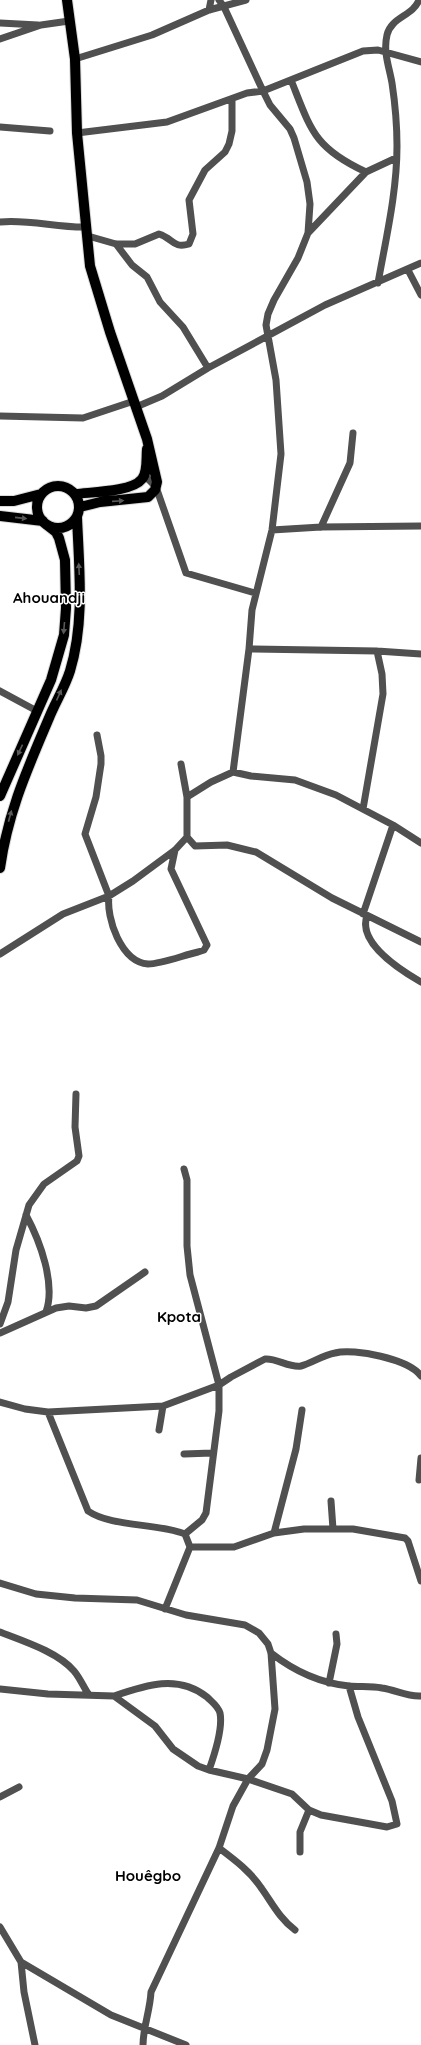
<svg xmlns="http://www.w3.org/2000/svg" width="421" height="2045" font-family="Quicksand,sans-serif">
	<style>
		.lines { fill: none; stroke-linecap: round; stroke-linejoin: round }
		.primary-casing { stroke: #dbdbdb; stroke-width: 12 }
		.street { stroke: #505050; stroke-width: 7 }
		.primary { stroke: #000; stroke-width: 10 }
		.oneway { fill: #595959 }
		.labels { text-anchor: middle; stroke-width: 3; stroke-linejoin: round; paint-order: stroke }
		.quarter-label { font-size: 15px; font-weight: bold; fill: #000; stroke: #fff }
	</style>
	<rect width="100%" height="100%" fill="#fff"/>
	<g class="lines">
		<defs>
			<path id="primary" d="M67,0L75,59L77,133L90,266L110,332L147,439L157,482L155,490L148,497L100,502L80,507
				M37 507a21 21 0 1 1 42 0a21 21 0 1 1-42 0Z
				M76,494C91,492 132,492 142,479C148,472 146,458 147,449
				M0,501H14L41,494
				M0,516L43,521
				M0,796L51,680L64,635L66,608L65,560L59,538L56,532L47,525
				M0,868C8,812 27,770 49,718C55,703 65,687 70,671C85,622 79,568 77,517"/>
		</defs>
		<use href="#primary" class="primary-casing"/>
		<path class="street" d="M219,0L224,7L263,91L270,105L290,129L294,138L307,182L310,204L308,233L298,258L274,300L268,314L266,325L276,380L281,454L272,530L252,610L249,649L233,772
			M209,10L211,0
			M0,23L38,25
			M0,39L41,25L69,21
			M75,59L152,35L209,10L246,0
			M291,80C311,130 314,148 366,172
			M0,127L50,131
			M77,133L167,122L247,93L263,91L363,51L378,50L421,62
			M0,222C29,219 58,228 87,227
			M308,233L366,172L396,158
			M88,236L116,244H135L159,234C173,238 173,249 189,244L193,234L189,200L205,170L225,152L229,144L232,131V100
			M116,244L132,265L147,277L160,302L183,327L208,368
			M408,270L421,295
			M378,283C386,238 397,192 397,146C397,126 395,103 392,83C389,66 383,52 387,35C391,17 413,16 419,0
			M136,407L162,396L208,368L325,305L421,263
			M0,416L83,418L134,401
			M144,475L156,487L186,573L255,593
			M321,527L350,463L353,433
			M272,530L321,527L421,526
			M249,649L377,651L421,654
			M0,691L37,711
			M97,735L101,756V764L96,797L85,834L109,896C106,918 121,962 148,964C162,964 184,955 198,952L204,950L207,945L171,869L175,850
			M181,764L187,797V837L195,846L227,845L256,852L332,898L421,942
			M187,797L211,782L233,772L251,776L295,780L336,795L393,825L421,843
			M363,809L383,694L382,674L377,651
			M363,914L393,825
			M367,916C357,943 402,971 421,982
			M0,954L63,914L109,896L133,881L175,850L187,837
			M184,1169L187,1180V1246L190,1275L219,1385V1411L206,1513L202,1520L185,1534
			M26,1215C40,1241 56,1284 46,1312
			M0,1324L8,1302L16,1250L29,1205L44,1184L77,1161L79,1156L75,1127L76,1094
			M0,1333L56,1308L69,1306L86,1308L96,1306L145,1272
			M0,1402L25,1409L48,1412L163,1406L219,1385L231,1377L265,1359C277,1358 289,1368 301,1366C312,1363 323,1355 335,1353C354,1348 409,1359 421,1376
			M48,1412L88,1511C111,1527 157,1523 185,1534
			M159,1430L163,1406
			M184,1454L212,1453
			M419,1480L421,1458
			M331,1501L333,1529
			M274,1533L296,1449L302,1410
			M190,1547H234L274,1533L304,1529H353L405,1538L408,1541L421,1581
			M0,1583L36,1594L75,1598L137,1600L186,1615L245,1625L259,1633L268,1644L271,1653L275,1709L267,1750L262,1764L248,1779L233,1806L219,1848L151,1992C150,2011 143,2027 143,2045
			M165,1609L190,1547L185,1534
			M0,1632C23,1641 58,1652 74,1671C80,1678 84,1688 89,1695
			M271,1653C294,1671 319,1683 349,1686C360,1687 371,1686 382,1688C396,1690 407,1697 421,1696
			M329,1683L337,1644L336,1634
			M0,1689L48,1694L114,1696L155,1726L173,1749L198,1766L209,1770L248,1779L292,1794L309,1810L321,1815L387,1827L397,1824L392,1801L358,1717L349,1686
			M114,1696C146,1685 178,1674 207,1697C212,1702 218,1706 220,1713C223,1728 214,1756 209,1770
			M0,1797L19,1787
			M219,1848C235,1860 251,1872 262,1889C272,1903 280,1919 295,1930
			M300,1852V1832L309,1810
			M0,1927L21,1962L24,1992L35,2045
			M21,1962L111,2015L186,2045"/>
		<use href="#primary" class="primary"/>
	</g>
	<defs><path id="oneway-solid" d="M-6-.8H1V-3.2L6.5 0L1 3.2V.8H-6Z"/></defs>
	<g class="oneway">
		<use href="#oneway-solid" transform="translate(118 501) rotate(-4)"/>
		<use href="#oneway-solid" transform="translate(21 518) rotate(6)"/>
		<use href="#oneway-solid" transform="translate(79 569) rotate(-93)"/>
		<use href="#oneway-solid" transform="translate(64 628) rotate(95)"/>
		<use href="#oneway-solid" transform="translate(59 695) rotate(-66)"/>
		<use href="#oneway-solid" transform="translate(20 750) rotate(115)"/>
		<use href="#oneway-solid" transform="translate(10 816) rotate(-75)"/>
	</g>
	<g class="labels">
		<g class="quarter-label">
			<text x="49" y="603">Ahouandji</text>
			<text x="179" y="1322">Kpota</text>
			<text x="148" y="1881">Houêgbo</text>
		</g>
	</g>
</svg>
